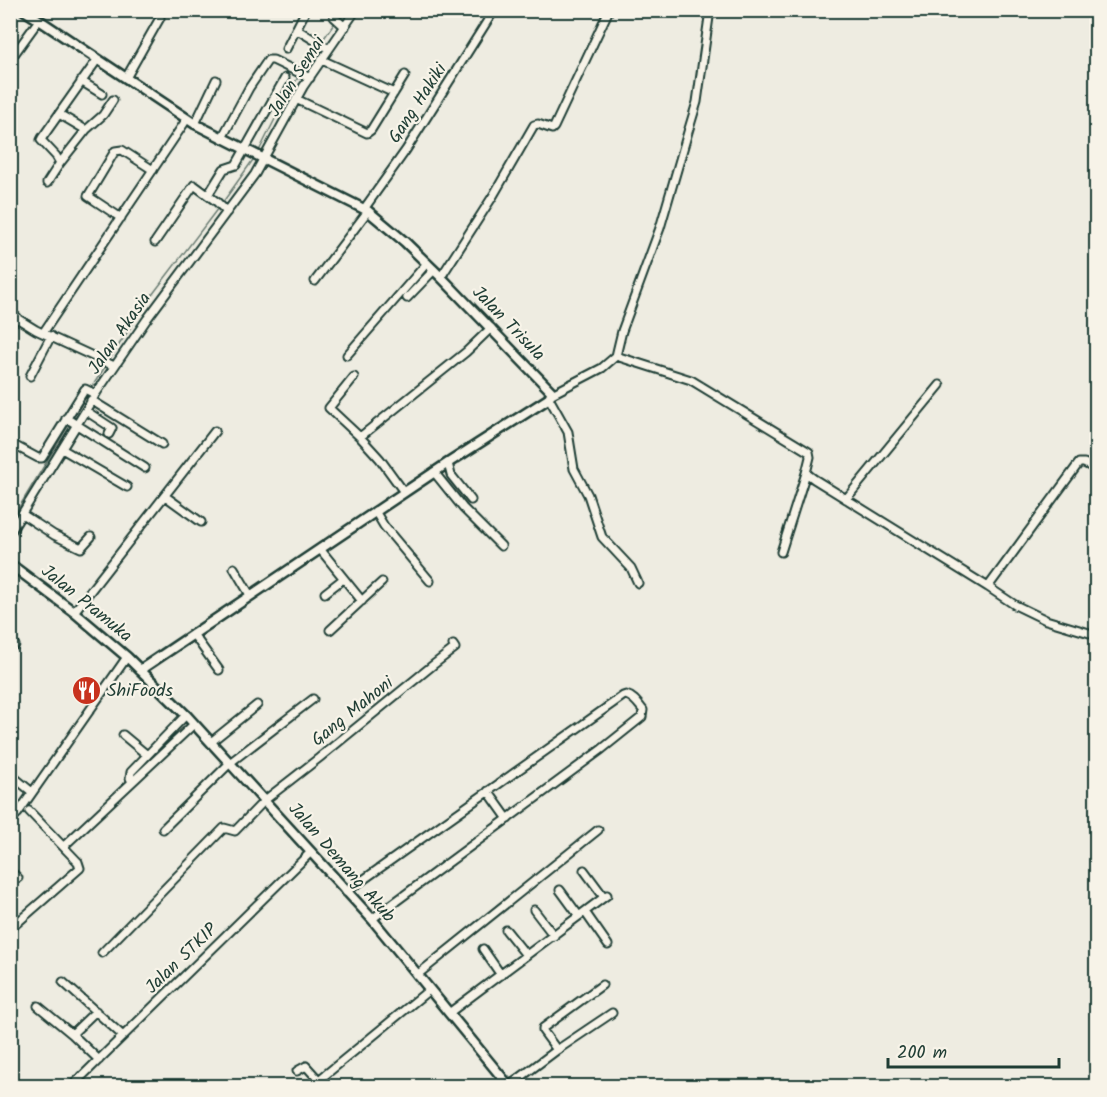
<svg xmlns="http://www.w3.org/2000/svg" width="1107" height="1097" font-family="Kalam,sans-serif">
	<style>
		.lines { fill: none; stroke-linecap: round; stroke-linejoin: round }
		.stream { stroke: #6c7e74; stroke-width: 1.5 }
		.minor-casing { stroke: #1f3d34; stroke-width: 11 }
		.tertiary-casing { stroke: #1f3d34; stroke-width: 13 }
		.minor { stroke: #f7f3e8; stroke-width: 7 }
		.tertiary { stroke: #f7f3e8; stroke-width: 8 }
		.labels { text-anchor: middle; stroke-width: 4.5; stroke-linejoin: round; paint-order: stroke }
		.street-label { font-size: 18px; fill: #1f3d34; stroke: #f7f3e8 }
		.poi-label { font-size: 18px; fill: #1f3d34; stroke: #f7f3e8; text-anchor: start }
	</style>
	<rect width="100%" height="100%" fill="#eeece1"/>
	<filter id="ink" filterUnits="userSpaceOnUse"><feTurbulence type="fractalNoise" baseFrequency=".0167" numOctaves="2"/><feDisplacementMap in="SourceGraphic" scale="12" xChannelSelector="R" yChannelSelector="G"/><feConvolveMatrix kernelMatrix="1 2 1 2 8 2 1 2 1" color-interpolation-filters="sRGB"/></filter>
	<g filter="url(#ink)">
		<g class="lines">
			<path class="stream" d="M339,17L343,10
				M322,41L336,21
				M302,72L319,45
				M258,153L288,93L299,76
				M223,202L255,157
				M109,360L149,299L218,208
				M91,388L107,364
				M73,419L87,395
				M10,522L70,423"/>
			<defs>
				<path id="minor" d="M334,17L345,27
					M296,29L329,49
					M286,49L306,10
					M10,60L39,20
					M322,60L394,93
					M126,78L160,18
					M81,81L102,94
					M296,99L367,133L371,130L405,75
					M59,114L86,130L103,115L113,100
					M195,124L216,80
					M222,138L249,88L268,60H273L310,78
					M60,163L86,130
					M47,183L60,163L56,156L41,140L42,138L97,60
					M208,195L224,169L236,165L285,78
					M364,209L406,150L493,12
					M121,218L88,196L115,151L122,150L153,170
					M155,242L194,185L217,202L227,212
					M441,277L493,196L534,125L538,124L552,129L554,127L609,10
					M315,281L368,211
					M407,298L434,270
					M10,314L36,330L114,366
					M10,326L17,317
					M43,333L187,119
					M347,355L427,263
					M616,356L691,380L809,452L810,457L806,473L814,479L988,587L1015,605L1046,620L1096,635
					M30,376L51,336
					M354,377L329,408L360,437L380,459L404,492
					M552,394L602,368L616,356L622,331L660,228L688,132L697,102L710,10
					M549,398L568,432L574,469L588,495L602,537L631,568L638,583
					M91,400L162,444
					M86,411L112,428L109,434
					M66,418L145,468
					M360,437L466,352L491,328
					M10,443L38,458H42L85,389L95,394
					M62,449L127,487
					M448,463L451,475L471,500
					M434,472L463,508L501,546
					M165,496L201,522
					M846,499L940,385
					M375,511L384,526L430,581
					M22,514L54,535L81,548L91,537
					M10,533L97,392L147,319L255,174L303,87L356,10
					M320,549L362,601
					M781,552L806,473
					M234,568L250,595
					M988,587L1079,463H1084L1096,469
					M325,593L343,579
					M74,612L215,431
					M330,630L382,582
					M193,634L219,670
					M10,641L15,645
					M123,735L147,755
					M211,742L257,705
					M10,774L32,792
					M132,782L130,778L131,772L186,715
					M488,791L508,819
					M10,820L18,813L127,657
					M163,829L231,762L313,699
					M64,846L194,724
					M584,870L604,897
					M10,871L18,878
					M560,890L579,916
					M346,892L623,696L626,695C634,697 638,704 643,710L642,717L602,749L372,919
					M534,910L554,936
					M585,912L608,945
					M10,929L80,868L78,862L29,811
					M506,930L526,955
					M483,949L501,975
					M102,953L224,828L235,831L265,800L319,758L433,665L455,648L453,645
					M417,975L598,830
					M63,982L123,1036
					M38,1006L72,1034L99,1060
					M449,1013L607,895
					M72,1034L96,1011
					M557,1050L543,1031V1028L602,985
					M297,1071L306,1066L324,1086
					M319,1080L429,990
					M72,1086L311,852
					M509,1086L557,1050L612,1013
					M665,1086L669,1084"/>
				<path id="tertiary" d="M24,10L195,124L368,211L405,242L441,277L552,392L548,399L448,463L140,670
					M10,564L74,612L127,657L186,715L372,919L509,1086"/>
			</defs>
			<use href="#minor" class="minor-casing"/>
			<use href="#tertiary" class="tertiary-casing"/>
			<use href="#minor" class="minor"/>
			<use href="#tertiary" class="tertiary"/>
		</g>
	</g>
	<defs>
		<symbol id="restaurant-disc" viewBox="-11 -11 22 22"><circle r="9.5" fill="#c8321e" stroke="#f7f3e8"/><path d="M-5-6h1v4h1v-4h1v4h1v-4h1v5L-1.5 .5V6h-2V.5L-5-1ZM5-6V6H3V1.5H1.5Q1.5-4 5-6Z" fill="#fff"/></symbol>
	</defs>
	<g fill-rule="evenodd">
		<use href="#restaurant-disc" x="70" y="674" width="33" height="33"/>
	</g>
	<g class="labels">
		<g class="street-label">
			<text transform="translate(296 76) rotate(-58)" y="6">Jalan Semai</text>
			<text transform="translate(417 103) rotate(-57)" y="6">Gang Hakiki</text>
			<text transform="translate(509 323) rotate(46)" y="6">Jalan Trisula</text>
			<text transform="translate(119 333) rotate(-55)" y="6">Jalan Akasia</text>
			<text transform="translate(87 603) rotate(39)" y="6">Jalan Pramuka</text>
			<text transform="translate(352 711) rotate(-39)" y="6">Gang Mahoni</text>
			<text transform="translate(342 862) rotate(49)" y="6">Jalan Demang Akub</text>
			<text transform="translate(181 958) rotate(-44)" y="6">Jalan STKIP</text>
		</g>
		<g class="poi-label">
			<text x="107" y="696">ShiFoods</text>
		</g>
	</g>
	<rect width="1107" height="1097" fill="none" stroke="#f7f3e8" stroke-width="36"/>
	<rect x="18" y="18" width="1071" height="1061" fill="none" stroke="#1f3d34" stroke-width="2" filter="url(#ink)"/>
	<path d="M888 1058v9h171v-9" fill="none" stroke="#1f3d34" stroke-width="3"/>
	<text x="897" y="1058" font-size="18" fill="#1f3d34" stroke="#f7f3e8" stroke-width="4.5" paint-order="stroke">200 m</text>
</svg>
